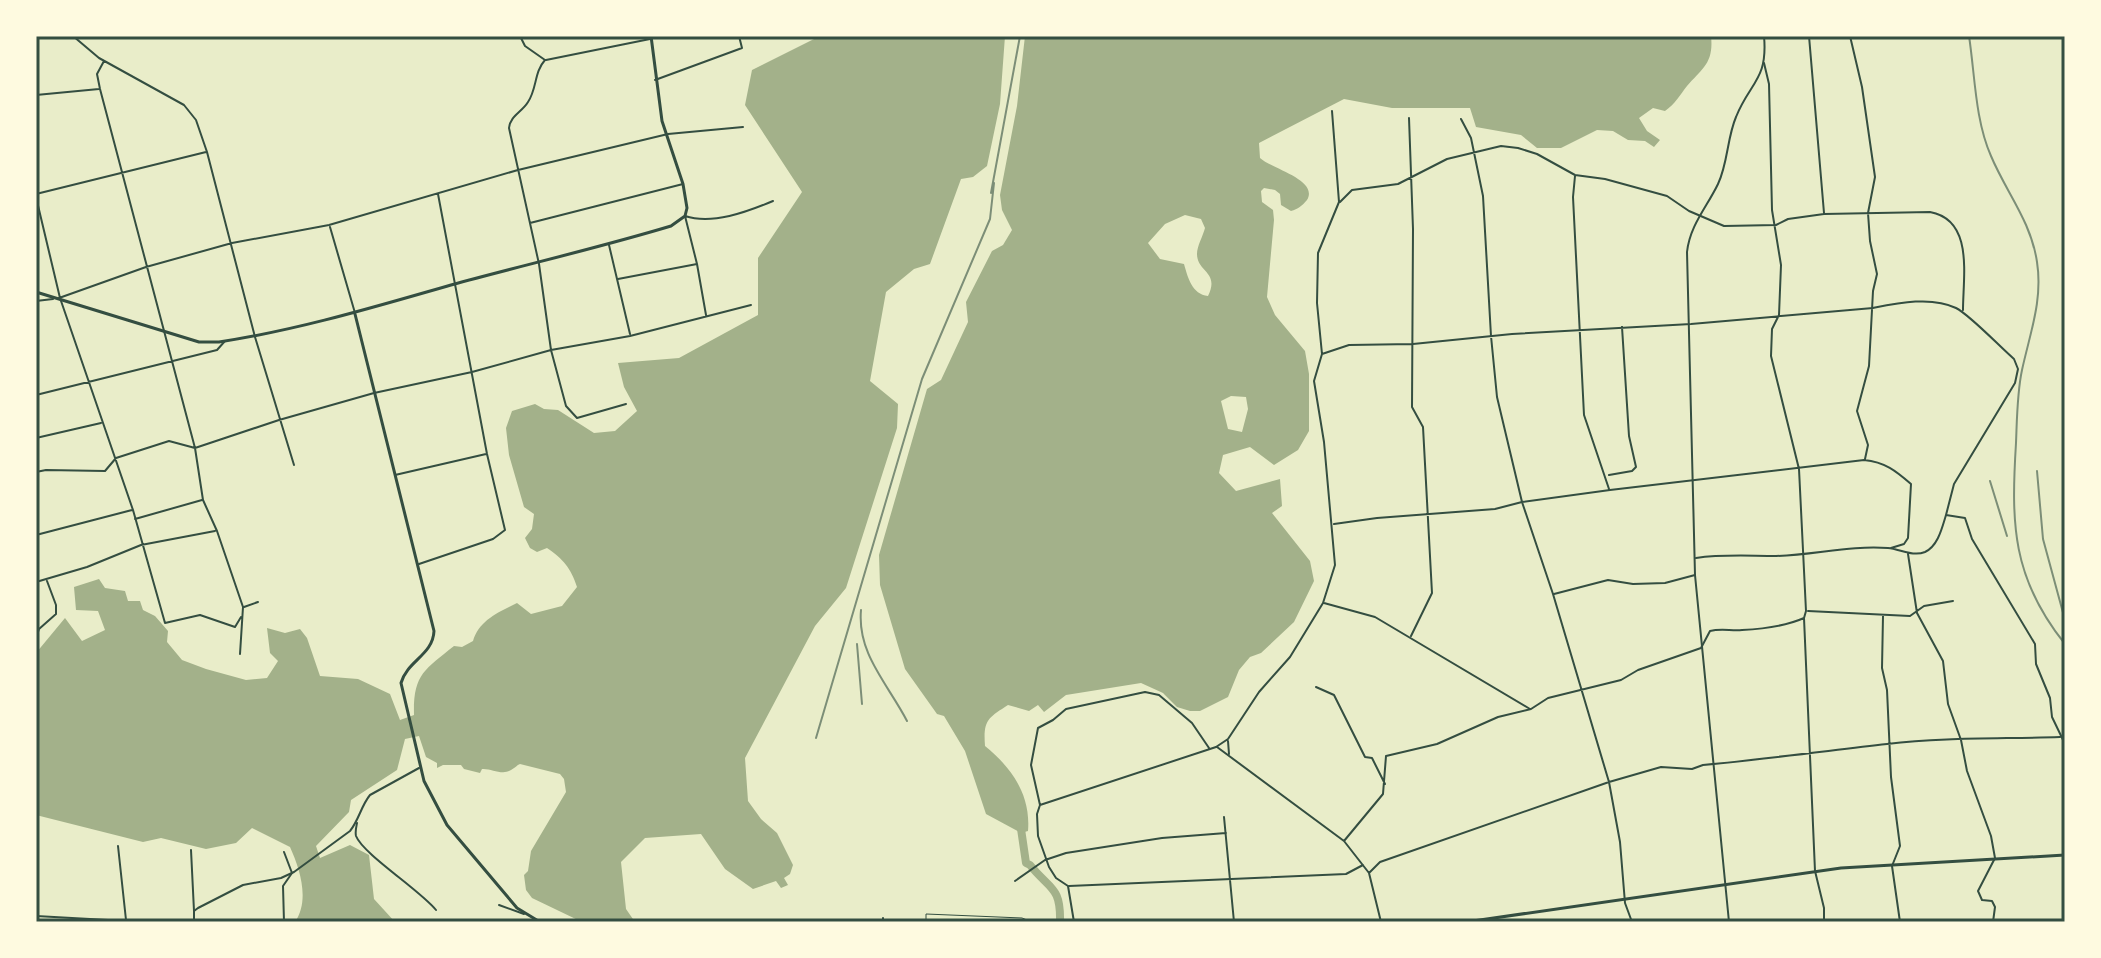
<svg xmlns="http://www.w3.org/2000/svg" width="2101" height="958" font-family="Rubik,sans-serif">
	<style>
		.water { fill: #a3b18a; fill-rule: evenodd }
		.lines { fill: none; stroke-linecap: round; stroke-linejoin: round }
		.river { stroke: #a3b18a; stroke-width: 8 }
		.service { stroke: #344e41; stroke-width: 1 }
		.minor { stroke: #344e41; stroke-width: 2 }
		.tertiary { stroke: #344e41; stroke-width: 2 }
		.secondary { stroke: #344e41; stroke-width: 3 }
		.primary { stroke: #344e41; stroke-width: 3 }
		.rail { stroke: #7c8e77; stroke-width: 2 }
		.neatline { fill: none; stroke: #344e41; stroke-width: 3 }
	</style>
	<rect width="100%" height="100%" fill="#e9edc9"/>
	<path class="water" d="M843,36H1005L1000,104L987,166L973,177L961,179L930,264L914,269L886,292L870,381L898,404L897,428L846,588L815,626L745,758L748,801L761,819L777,833L793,865L790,874L784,878L788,885L781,888L776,881L753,889L725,869L701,834L645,838L621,862L626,909L635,922H582L532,898L526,890L524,875L528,871L531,851L566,792L564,779L560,774L520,764C517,765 515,768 511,770C502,776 491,768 482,769L480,773L464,769L461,765H443L437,768V763L426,757L419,736L405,739L397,770L351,800L349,812L316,846L320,858L350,845L369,855L374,899L395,922H295C310,900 300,869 290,847L252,828L236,843L206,849L161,838L143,842L36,815V653L65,618L82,641L105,630L98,611L76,610L74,587L99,579L105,588L125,591L128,601H140L143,610L155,616L168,631L167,642L182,660L206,669L246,680L267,678L278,661L270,653L267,628L285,633L300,629L307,638L320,676L358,679L390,694L400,720L414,715C413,675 424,670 454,646L462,647L473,641C479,620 499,612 517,603L531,614L562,606L577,587C571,568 563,559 547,548L537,552L530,548L525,538L532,529L534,514L524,507L509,455L506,428L512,411L535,404L544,409L558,410L594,433L615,431L637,411L624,387L618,363L679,358L758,315V258L802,192L745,105L752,70L816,38Z
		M1025,36H1711C1714,63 1702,69 1687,86C1680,95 1675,104 1665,111L1653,108L1639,118L1647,131L1660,140L1654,147L1645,141L1628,140L1613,131L1597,130L1561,148H1537L1521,135L1476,127L1470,108H1392L1344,99L1259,143L1260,158C1272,169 1319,180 1307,200C1302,206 1298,209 1291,211L1281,205L1280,194L1275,190L1264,188L1261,191L1262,202L1273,210L1274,220L1267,297L1275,315L1305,351L1309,374V431L1298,450L1274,465L1250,447L1223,455L1219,473L1236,491L1280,479L1282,506L1272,513L1310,561L1314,581L1294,622L1261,653L1250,657L1239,670L1228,697L1200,711H1190L1177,707L1163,693L1141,683L1066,695L1044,712L1038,705L1029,711L1008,705C988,718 983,720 985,746C1012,768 1031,795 1028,831L1021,833L986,814L965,751L944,716L937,714L905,669L880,585L879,555L927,389L941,380L968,322L966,302L992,251L1003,245L1012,230L1002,210L1000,195L1017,106ZM1185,215L1201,219L1205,228C1203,236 1197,246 1197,254C1197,272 1220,272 1208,296C1192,294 1188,278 1184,264L1160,259L1148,243L1165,224ZM1231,396L1246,397L1248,409L1242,432L1228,429L1221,401Z"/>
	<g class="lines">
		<path class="river" d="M1020,822L1026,863L1030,865C1050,890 1061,886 1060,922"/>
		<path class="service" d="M926,922V914L1022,918L1032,922
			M1038,922H1046"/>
		<path class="minor" d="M73,36L99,58L184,105L196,120L207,152L255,337L294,465
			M520,36L525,46L545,60C534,72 537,89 528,102C522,112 510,116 509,128L539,264L551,350L566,406L577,418L626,404
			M1809,36L1824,213
			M1850,36L1862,87L1875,177L1868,213L1870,241L1877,274L1873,291L1869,366L1857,411L1868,445L1865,459
			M546,60L650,39
			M104,61L97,74L100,89L195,448L203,500L217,531L243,607L240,654
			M1764,63L1769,84L1772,210L1781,265L1779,315L1772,329L1771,356L1799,469L1806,611L1804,618L1815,871L1824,908V922
			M655,80L742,48L739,36
			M36,95L99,89
			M1409,118L1413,229L1412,407L1423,427L1432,593L1411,636
			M1461,119L1471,138L1483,196L1491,336L1497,397L1522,502L1553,594L1609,782L1620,842L1625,903L1632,922
			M1575,176L1573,197L1584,415L1609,489
			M36,194L206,152
			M36,197L60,298L133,510L165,623L200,615L235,627L241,617
			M1340,202L1352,190L1398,184L1447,159L1501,146L1518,148L1537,154L1575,175L1605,179L1667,196L1689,211L1724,226L1776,225L1788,219L1824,214L1930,212C1974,220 1963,276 1963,310
			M530,223L683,184
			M330,227L355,313
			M609,245L630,334
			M618,279L697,264
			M59,298L146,267L232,243L329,225L518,170L668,134L743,127
			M36,301L53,299
			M706,315L697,264L685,216C712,225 747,212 773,201
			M1322,354L1349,345L1413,344L1512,334L1691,324L1873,308C1898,303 1932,296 1956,308C1970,315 2000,347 2014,359L2018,369L2015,383L1954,484L1946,515
			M36,395L217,350L225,341
			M36,438L101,423
			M36,472L46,470L105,471L116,458L169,441L195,448L279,420L374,393L472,372L551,350L630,336L751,305
			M395,475L486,454
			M1609,475L1632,471L1636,467L1629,436L1622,327
			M135,519L202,500
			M1334,524L1377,518L1495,509L1522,502L1610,490L1864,460C1885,462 1896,471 1911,484L1908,538L1904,544L1891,548
			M36,535L132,510
			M1908,554L1917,613L1943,661L1948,704L1961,740L1967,771L1991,836L1995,858L1978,891L1982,900L1992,901L1995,907L1993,922
			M1696,558C1723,554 1749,556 1776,556C1814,555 1851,545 1888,548C1900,549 1913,557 1925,552C1938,546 1942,528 1946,515L1965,518L1972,539L2035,644L2036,664L2050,698L2052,717L2065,744
			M419,564L493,539L505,530L487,454L438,194
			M36,582L87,567L141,545L215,531
			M1554,594L1608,580L1633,584L1665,583L1695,575
			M1324,603L1375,617L1530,709
			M244,607L258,602
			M1808,611L1910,616L1924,606L1953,601
			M1883,616L1882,668L1887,690L1891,777L1900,846L1892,866L1900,922
			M36,638L39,629L56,614V605L47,581
			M1316,687L1334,695L1365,757L1372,758L1385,784
			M1228,741L1229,754
			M1217,747L1344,841L1369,873L1381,922
			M1040,805L1216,747L1228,739L1259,692L1290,657L1323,603L1335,565L1324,442L1314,381L1322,354L1317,303L1318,253L1339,202L1332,111
			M1224,817L1234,922
			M357,823C356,828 355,832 356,836C363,854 421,891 436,910
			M1344,841L1383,794L1386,756L1437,744L1498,717L1531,709L1548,698L1621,680L1638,670L1701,648L1710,631C1721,628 1731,631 1742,630C1762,629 1786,626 1804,618
			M118,846L126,920
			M191,850L194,911
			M1369,873L1380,862L1609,782L1661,767L1692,769L1703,765C1765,759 1826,751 1887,744C1944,737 2003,739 2060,737
			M1015,881L1045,860L1066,853L1162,838L1226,833
			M1069,886L1346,874L1363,865
			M499,905L524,914
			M36,916L126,921L192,920
			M883,918V922
			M284,922L283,886L292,873L284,852
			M1074,922L1068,886L1056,878L1049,867L1038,836L1037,814L1040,805L1031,765L1038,728L1053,720L1066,709L1145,692L1159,695L1192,723L1209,748"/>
		<path class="tertiary" d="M194,922V911L198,908L243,885L281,878L294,872L350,831C359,820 361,806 370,795L419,768
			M1729,922L1695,575L1687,252C1690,225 1707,207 1718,184C1728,163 1727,138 1736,117C1750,82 1768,80 1764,36"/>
		<path class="secondary" d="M1466,922L1841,868L2065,855"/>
		<path class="primary" d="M36,292L199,342H219C298,330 374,307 451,285C524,265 598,248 671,226L685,216L687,208L683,184L662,121L651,36
			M355,314L434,631C433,655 407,661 401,683L424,781L447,825L517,908L540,922"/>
		<path class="rail" d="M1969,36C1975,75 1975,120 1991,156C2006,192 2031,221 2037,262C2043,300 2030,333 2022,370C2017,393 2017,419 2016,443C2011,524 2012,578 2065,644
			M991,193L1020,36
			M2037,471L2043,539L2065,620
			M1990,481L2007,536
			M861,610C857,654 888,684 907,721
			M857,644L862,704
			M816,738L922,379L990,219L994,183"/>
	</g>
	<rect width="2101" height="958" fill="none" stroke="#fefae0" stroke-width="76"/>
	<rect x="38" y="38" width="2025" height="882" class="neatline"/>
</svg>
